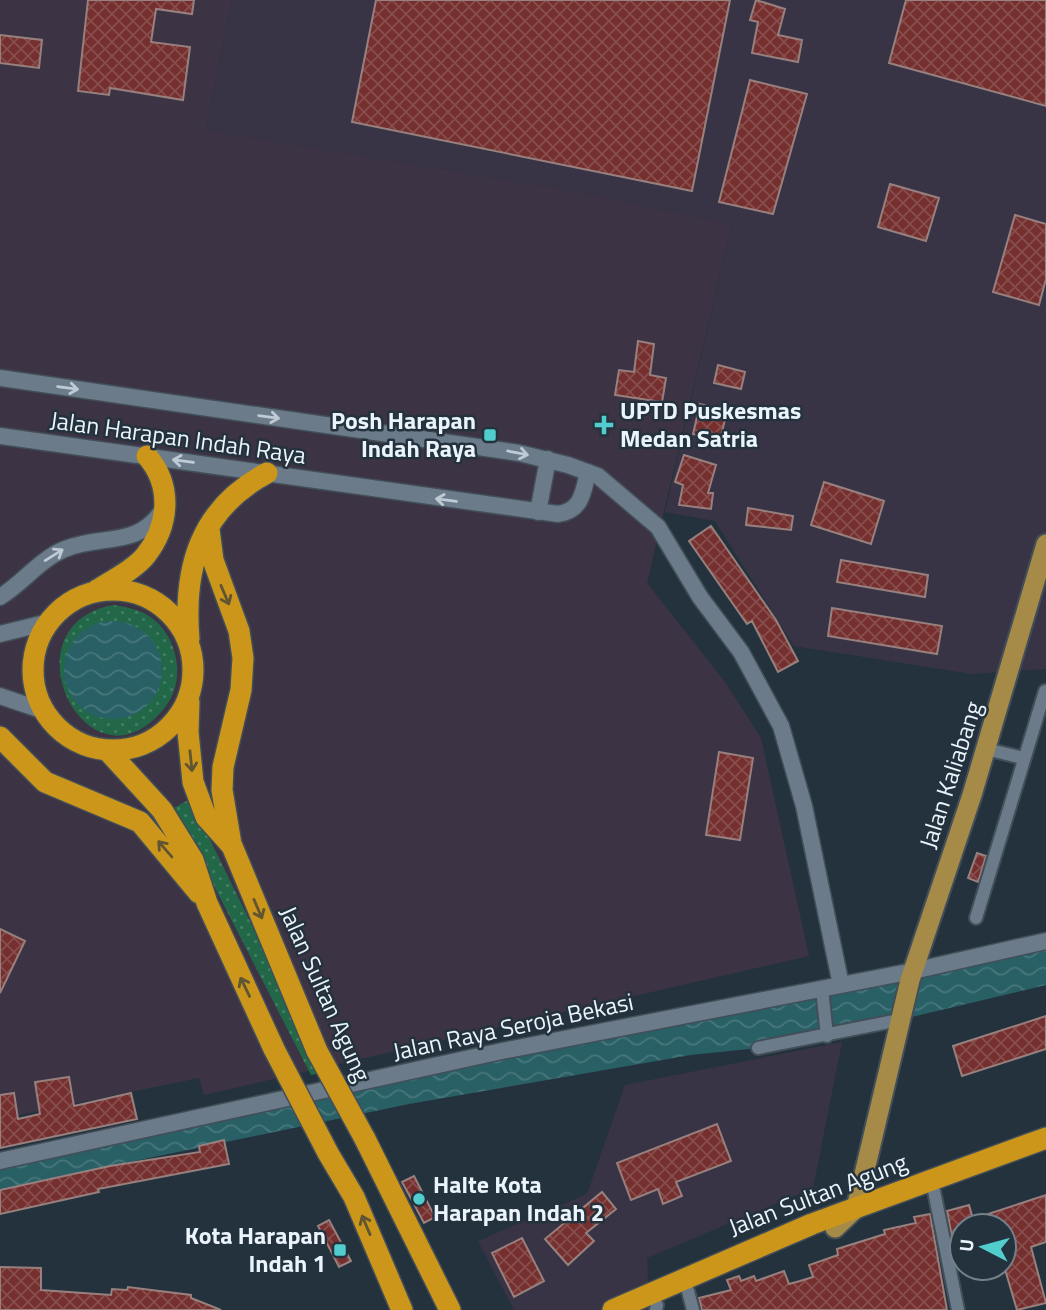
<svg xmlns="http://www.w3.org/2000/svg" width="1046" height="1310" font-family="'Titillium Web',sans-serif">
	<style>
		.commercial { fill: #3c3444 }
		.industrial { fill: #393445 }
		.grass { fill: url(#grass-dots) }
		.water { fill: url(#water-waves) }
		.building { fill: url(#building-cross-hatch); stroke: #97807e; stroke-width: 2 }
		.lines { fill: none; stroke-linecap: round; stroke-linejoin: round }
		.street-casing { stroke: #424e58; stroke-width: 16 }
		.secondary-casing { stroke: #424e58; stroke-width: 19 }
		.primary-casing { stroke: #424e58; stroke-width: 23 }
		.highway-casing { stroke: #424e58; stroke-width: 24 }
		.street { stroke: #6b7b89; stroke-width: 12 }
		.secondary { stroke: #6b7b89; stroke-width: 16 }
		.primary { stroke: #a58b47; stroke-width: 19 }
		.highway { stroke: #cc961b; stroke-width: 21 }
		.highway-bridge-casing { stroke: #424e58; stroke-width: 24; stroke-linecap: butt }
		.highway-bridge { stroke: #cc961b; stroke-width: 21 }
		.oneway { stroke: #becad4 }
		.oneway2 { stroke: #5f5531 }
		.poi-dot { fill: #52cdce; stroke: #24323d; stroke-width: 2.5 }
		.labels { text-anchor: middle; stroke-width: 5; stroke-linejoin: round; paint-order: stroke }
		.poi-label { font-size: 24px; font-weight: bold; fill: #ebf4fc; stroke: #24323d; text-anchor: start }
		.street-label { font-size: 24px; fill: #ebf4fc; stroke: #24323d }
	</style>
	<defs>
		<pattern id="grass-dots" width="8" height="8" patternUnits="userSpaceOnUse" patternTransform="scale(1.75)"><rect width="8" height="8" fill="#226848"/><path d="M2 2h.1M6 6h.1" fill="none" stroke="#427e63" stroke-width="1.8" stroke-linecap="round"/></pattern>
		<pattern id="water-waves" width="16" height="10" patternUnits="userSpaceOnUse" patternTransform="scale(1.75)"><rect width="16" height="10" fill="#286066"/><path d="M0 5q4-4 8 0t8 0" fill="none" stroke="#47777d"/></pattern>
		<pattern id="building-cross-hatch" width="8" height="8" patternUnits="userSpaceOnUse" patternTransform="scale(1.75)"><rect width="8" height="8" fill="#742f2e"/><path d="M0 0l8 8M0 8l8-8" fill="none" stroke="#884e4d"/></pattern>
	</defs>
	<rect width="100%" height="100%" fill="#24323d"/>
	<path class="commercial" d="M0,0H232L206,129L566,189L732,224L647,583L725,682L761,738L809,956L204,1095L199,1078L0,1119Z"/>
	<path class="industrial" d="M232,0H1046V669L972,674L794,646L715,521L665,512L732,224L566,189L206,129Z
		M842,1042L813,1188L647,1258L649,1310H514L478,1241L587,1194L625,1085Z"/>
	<path class="grass" d="M113,605C126,607 138,609 149,616C177,634 187,678 166,706C90,805 0,626 113,605Z
		M190,799L324,1072L311,1075L174,808Z"/>
	<path class="water" d="M64 670a49 49 0 1 1 98 0a49 49 0 1 1-98 0Z
		M1046,941V985L899,1020L758,1048L691,1055L409,1104L0,1189V1160Z"/>
	<path class="building" d="M88,0H194L192,14L156,9L151,42L190,47L183,100L110,88L109,95L78,91Z
		M376,0H730L692,191L352,122Z
		M756,0L785,9L778,35L802,40L798,62L752,53L758,22L750,20Z
		M906,0H1046V106L889,63Z
		M0,35L42,40L39,68L0,63Z
		M750,80L807,94L773,214L719,202Z
		M890,184L939,198L926,241L878,227Z
		M1015,215L1046,224V279L1039,305L993,292Z
		M638,341L654,344L650,375L666,378L662,402L615,395L619,370L634,372Z
		M718,365L745,372L741,389L714,383Z
		M700,404L727,411L720,440L693,434Z
		M684,455L716,465L708,493H713L711,509L679,505L683,485L675,482Z
		M824,482L884,501L871,544L811,525Z
		M748,508L793,516L791,530L746,525Z
		M711,526L776,620L798,661L778,672L752,621L747,624L689,541Z
		M841,560L928,575L925,597L837,582Z
		M832,608L942,626L937,654L828,636Z
		M719,752L753,758L740,840L706,835Z
		M977,853L986,856L978,882L968,878Z
		M0,929L25,941L0,993Z
		M1046,1016V1049L962,1076L953,1046Z
		M69,1077L74,1106L131,1093L137,1119L0,1148V1095L14,1093L18,1119L40,1114L35,1082Z
		M717,1124L731,1161L676,1182L682,1196L663,1204L658,1189L631,1200L617,1163Z
		M224,1140L229,1164L98,1189L99,1192L0,1214V1190L110,1166L200,1152L199,1146Z
		M414,1176L435,1217L424,1223L402,1182Z
		M602,1192L616,1209L586,1233L594,1241L568,1265L545,1239Z
		M1046,1195V1242L1031,1247L1046,1303L1017,1310L1004,1266V1226H962V1239L953,1242L947,1211L969,1205L973,1219Z
		M930,1214L947,1310H702L699,1298L731,1290L727,1280L739,1276L741,1281L754,1276L756,1281L784,1271L789,1284L800,1281L813,1277L809,1265L838,1255L837,1249L885,1234L884,1230L916,1223L914,1217Z
		M329,1220L351,1261L339,1267L318,1226Z
		M522,1238L544,1281L514,1297L492,1253Z
		M0,1267L41,1268V1290L111,1295L112,1289L127,1290L128,1287L191,1295V1298L221,1310H0Z"/>
	<g class="lines">
		<defs>
			<path id="street" d="M986,749L1023,758
				M976,918L1045,691
				M822,989L827,1036
				M758,1048L899,1020
				M934,1191L958,1310
				M688,1291L693,1310
				M656,1310L657,1305"/>
			<path id="secondary" d="M0,378L519,453L568,465L598,476L658,527L700,597L741,652L781,726L804,806L841,985
				M0,436L558,514C582,511 583,492 588,472
				M538,512L548,459
				M0,597C23,583 40,559 65,549C102,534 137,548 162,511
				M0,634L49,622
				M0,696L44,711
				M0,1161L502,1051L913,971L1046,941"/>
			<path id="primary" d="M835,1228L856,1208L910,980L972,795L1046,544"/>
			<path id="highway" d="M209,529L213,560L239,631L243,658L241,690L223,767L222,790L231,844
				M97,590C113,580 135,569 146,555C170,524 172,485 147,456
				M33 670a80 80 0 1 1 160 0a80 80 0 1 1-160 0Z
				M189,639C183,567 200,509 267,473
				M189,702L188,732L193,782L206,817L232,846L317,1051
				M0,737L45,782L140,822L199,893
				M108,751L162,810L193,860L207,903L274,1049
				M365,1139L450,1310
				M328,1153L354,1197L402,1310
				M613,1310L812,1224L1046,1138"/>
		</defs>
		<use href="#street" class="street-casing"/>
		<use href="#secondary" class="secondary-casing"/>
		<use href="#primary" class="primary-casing"/>
		<use href="#highway" class="highway-casing"/>
		<use href="#street" class="street"/>
		<use href="#secondary" class="secondary"/>
		<use href="#primary" class="primary"/>
		<use href="#highway" class="highway"/>
		<defs>
			<path id="highway-bridge" d="M274,1049L328,1153
				M317,1051L365,1139"/>
		</defs>
		<use href="#highway-bridge" class="highway-bridge-casing"/>
		<use href="#highway-bridge" class="highway-bridge"/>
	</g>
	<defs><path id="oneway-shaft" d="M-6 0H5M1.5-3L5.5 0L1.5 3" fill="none" stroke-width="1.6" stroke-linecap="round" stroke-linejoin="round" transform="scale(1.75)"/></defs>
	<g class="oneway">
		<use href="#oneway-shaft" transform="translate(68 388) rotate(8)"/>
		<use href="#oneway-shaft" transform="translate(269 417) rotate(8)"/>
		<use href="#oneway-shaft" transform="translate(518 453) rotate(11)"/>
		<use href="#oneway-shaft" transform="translate(183 461) rotate(-172)"/>
		<use href="#oneway-shaft" transform="translate(446 500) rotate(-172)"/>
		<use href="#oneway-shaft" transform="translate(54 555) rotate(-32)"/>
	</g>
	<g class="oneway2">
		<use href="#oneway-shaft" transform="translate(225 595) rotate(67)"/>
		<use href="#oneway-shaft" transform="translate(191 761) rotate(84)"/>
		<use href="#oneway-shaft" transform="translate(165 849) rotate(-131)"/>
		<use href="#oneway-shaft" transform="translate(258 909) rotate(67)"/>
		<use href="#oneway-shaft" transform="translate(245 987) rotate(-116)"/>
		<use href="#oneway-shaft" transform="translate(366 1225) rotate(-113)"/>
	</g>
	<g class="poi-dot">
		<path d="M600.5 414.5h7v7h7v7h-7v7h-7v-7h-7v-7h7z"/>
		<rect x="483" y="428" width="14" height="14" rx="3.5"/>
		<circle cx="419" cy="1199" r="7"/>
		<rect x="333" y="1243" width="14" height="14" rx="3.5"/>
	</g>
	<g class="labels">
		<g class="poi-label">
			<text x="620" y="419">UPTD Puskesmas<tspan x="620" dy="28">Medan Satria</tspan></text>
			<text x="476" y="429" text-anchor="end">Posh Harapan<tspan x="476" dy="28">Indah Raya</tspan></text>
			<text x="433" y="1193">Halte Kota<tspan x="433" dy="28">Harapan Indah 2</tspan></text>
			<text x="326" y="1244" text-anchor="end">Kota Harapan<tspan x="326" dy="28">Indah 1</tspan></text>
		</g>
		<g class="street-label">
			<text transform="translate(178 438) rotate(8)" y="8">Jalan Harapan Indah Raya</text>
			<text transform="translate(951 775) rotate(-72)" y="8">Jalan Kaliabang</text>
			<text transform="translate(325 994) rotate(66)" y="8">Jalan Sultan Agung</text>
			<text transform="translate(513 1027) rotate(-12)" y="8">Jalan Raya Seroja Bekasi</text>
			<text transform="translate(818 1195) rotate(-21)" y="8">Jalan Sultan Agung</text>
		</g>
	</g>
	<g transform="translate(983 1247) rotate(276)"><circle r="33" fill="#24323d" stroke="#748089" stroke-width="2"/>
	<path d="M0-5L12 26L0 18L-12 26Z" fill="#52cdce"/>
	<text y="-10" font-size="19" font-weight="bold" text-anchor="middle" fill="#ebf4fc">U</text>
	</g>
</svg>
